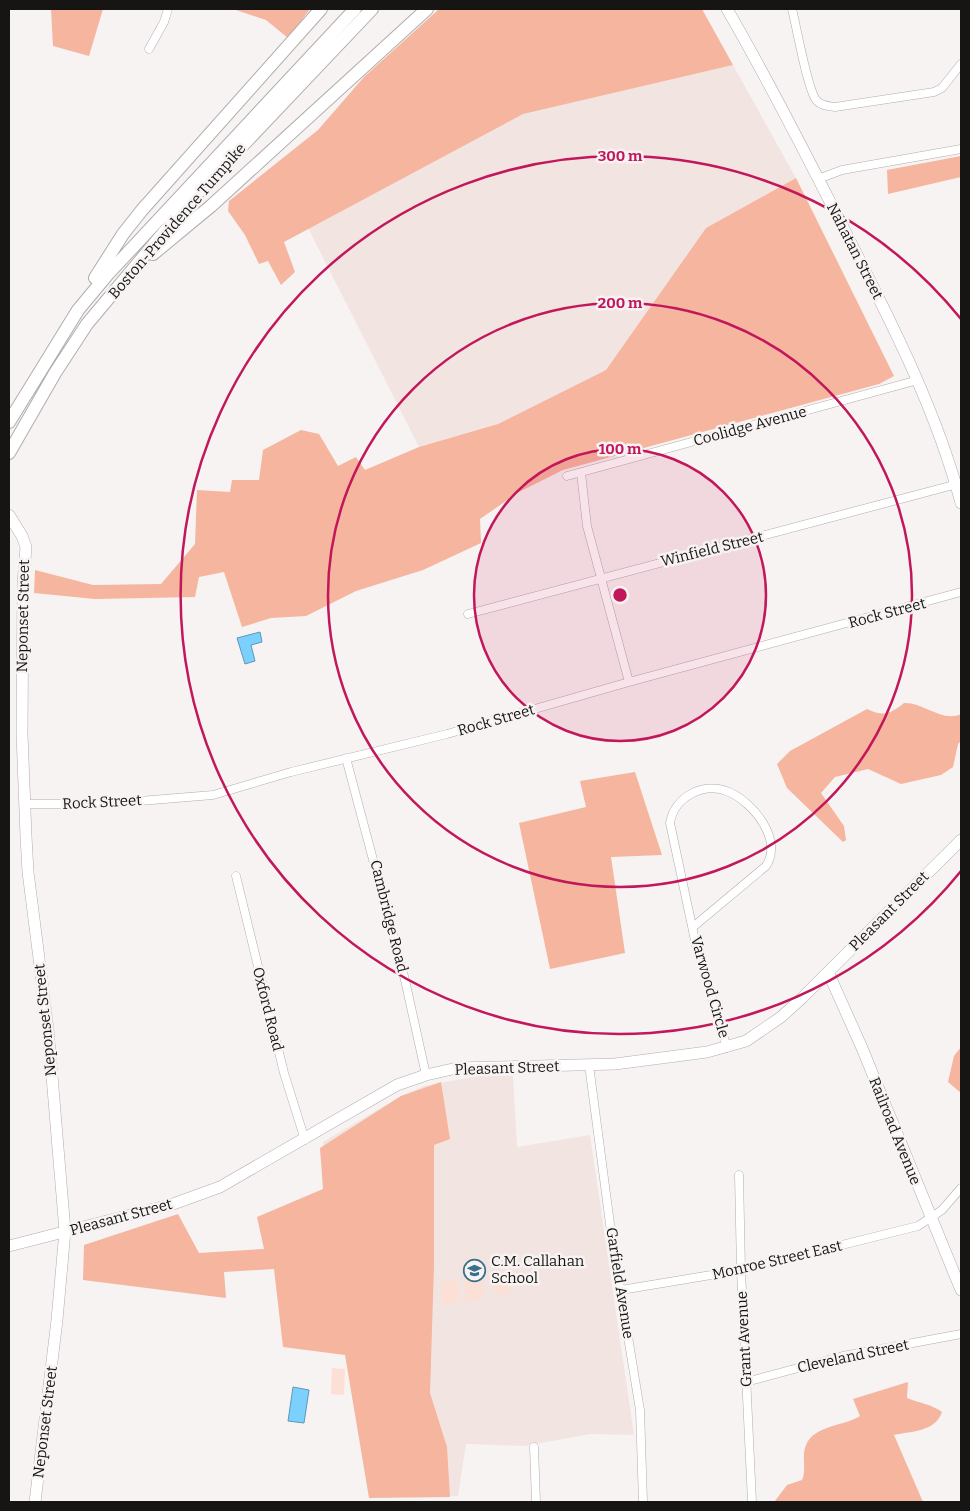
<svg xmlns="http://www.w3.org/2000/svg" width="970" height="1511" font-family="Bitter,serif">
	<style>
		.built { fill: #f2e5e1 }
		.green { fill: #fde0d5 }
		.forest { fill: #f5b59e }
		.water { fill: #7cd0fd; stroke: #5d98b7 }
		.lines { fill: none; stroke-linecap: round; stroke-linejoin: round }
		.street-casing { stroke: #b1adac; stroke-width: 9 }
		.secondary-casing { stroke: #b1adac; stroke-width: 12 }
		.primary-casing { stroke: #b1adac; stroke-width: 14 }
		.street { stroke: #fff; stroke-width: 8 }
		.secondary { stroke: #fff; stroke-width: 11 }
		.primary { stroke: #fff; stroke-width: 12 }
		.ring { fill: none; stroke: #c2185b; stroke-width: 2.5 }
		.labels { text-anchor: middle; stroke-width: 5; stroke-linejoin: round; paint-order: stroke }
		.street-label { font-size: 15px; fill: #161514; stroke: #f7f3f2 }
		.poi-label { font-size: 15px; fill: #161514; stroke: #f7f3f2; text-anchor: start }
		.centre { fill: #c2185b; stroke: #f7f3f2; stroke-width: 2.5 }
		.ring-label { font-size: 15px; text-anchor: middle; font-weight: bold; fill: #c2185b; stroke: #f7f3f2; stroke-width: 5; stroke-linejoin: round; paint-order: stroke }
	</style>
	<rect width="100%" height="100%" fill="#f7f3f2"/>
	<path class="built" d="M733,65L796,178L706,228L606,370L498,424L419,447L308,228L523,113Z
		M478,1076H513L517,1147L590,1135L634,1435L590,1434L525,1446L466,1444L458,1496L371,1494L323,1142L401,1096L424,1086Z"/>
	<path class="green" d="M507,1274L509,1291L506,1294H497L493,1290V1278L496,1276Z
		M481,1277L484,1298L467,1301L464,1279Z
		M457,1280L460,1302L443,1304L440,1282Z
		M332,1368L345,1369L344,1395L331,1394Z"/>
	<path class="forest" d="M51,9H103L89,56L53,46Z
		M233,9H310L288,38L266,20Z
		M439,9H702L733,65L523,114L284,242L295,272L281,285L268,261L259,264L245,235L228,211L229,201L318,130L364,77Z
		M961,156V177L888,194L887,170Z
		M796,178L894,376L879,384L563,470L519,492L480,519L481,543L423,570L356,591L306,616L271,618L242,627L224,572L199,577L195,597L95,599L34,593L35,570L93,585L161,584L195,544L197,490L230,492L232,480H259L263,450L301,430L319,434L338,466L356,457L365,470L419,447L498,424L606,370L706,228Z
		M904,703C923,702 943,723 961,714V741L958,744L953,767L941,775L901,784L868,769L835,777L821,793L844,826L846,840L843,842L787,788L777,764L790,751L867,709C884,717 890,714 904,703Z
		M635,772L662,855L611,857L625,953L550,969L519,823L586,807L580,781Z
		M961,1047V1093L948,1082L954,1056Z
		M441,1082L450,1139L434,1145V1265L430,1393L447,1447L450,1497L369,1498L345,1355L283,1347L274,1269L224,1272L226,1298L83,1280L84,1245L178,1214L199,1253L264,1249L257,1217L323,1189L320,1148L401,1096Z
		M908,1382L907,1398C919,1403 931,1404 942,1412C935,1432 912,1431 894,1435L923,1502L775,1501L787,1485L802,1480C807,1469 801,1457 806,1445C814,1425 845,1426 860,1416L853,1399Z"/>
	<path class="water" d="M260,632L262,642L251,645L255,661L245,664L237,638Z
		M293,1387L309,1390L304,1423L288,1421Z"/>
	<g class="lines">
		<defs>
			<path id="street" d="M792,9C796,24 808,93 817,101C822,106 828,106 835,107L934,92L942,88L961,64
				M149,49L164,22L168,9
				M818,179L842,170L961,149
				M581,473L587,526L629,682
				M567,476L918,380
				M468,614L961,483
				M346,758L405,980L426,1075
				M25,804H103L213,795L291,772L447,734L629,682L961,592
				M236,876L284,1073L305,1140
				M693,927L766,866C783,840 754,803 729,792C704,781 674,797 670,823L696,945L727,1048
				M589,1065L612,1239L640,1410L643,1502
				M739,1175L741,1270L752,1502
				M621,1290L741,1270L918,1226L942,1210L961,1188
				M746,1382L843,1356L961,1334
				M534,1447L536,1502"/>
			<path id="secondary" d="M727,9C769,81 806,155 844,229C889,318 935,406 961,503
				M9,515L22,536L26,547L23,583L22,734L26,836L28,872L48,1029L65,1231L57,1320L35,1502
				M828,972L862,1048L961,1290
				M9,1246L173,1204L220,1187L397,1085L426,1075L457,1068L615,1064L707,1052L746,1041L781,1017L802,998L961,840"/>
			<path id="primary" d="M153,254L211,206L427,9
				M95,278L123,234L142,210L321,9
				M9,422L78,310L108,274L355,9
				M9,453L55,373L87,324L192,199L372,9"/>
		</defs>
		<use href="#street" class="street-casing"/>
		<use href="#secondary" class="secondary-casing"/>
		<use href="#primary" class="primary-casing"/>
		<use href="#street" class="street"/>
		<use href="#secondary" class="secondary"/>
		<use href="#primary" class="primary"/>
	</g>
	<circle cx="620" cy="595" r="146" fill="#c2185b" fill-opacity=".12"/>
	<g class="ring">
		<circle cx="620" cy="595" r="146"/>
		<circle cx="620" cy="595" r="292"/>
		<path d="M961 871A439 439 0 1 1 961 319"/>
	</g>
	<defs>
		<symbol id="school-ring" viewBox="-11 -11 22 22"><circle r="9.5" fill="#f7f3f2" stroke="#3a6f8b" stroke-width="1.5"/><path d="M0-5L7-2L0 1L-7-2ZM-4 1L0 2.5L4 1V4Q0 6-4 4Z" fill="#3a6f8b"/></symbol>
	</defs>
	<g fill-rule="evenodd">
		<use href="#school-ring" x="462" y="1258" width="25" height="25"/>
	</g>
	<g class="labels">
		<g class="street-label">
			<text transform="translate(177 221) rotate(-49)" y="5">Boston-Providence Turnpike</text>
			<text transform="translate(855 251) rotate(63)" y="5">Nahatan Street</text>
			<text transform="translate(750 426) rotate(-15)" y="5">Coolidge Avenue</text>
			<text transform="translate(712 549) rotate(-14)" y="5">Winfield Street</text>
			<text transform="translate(887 613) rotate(-15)" y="5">Rock Street</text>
			<text transform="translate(23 616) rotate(-89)" y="5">Neponset Street</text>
			<text transform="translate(496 720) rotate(-16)" y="5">Rock Street</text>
			<text transform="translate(102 802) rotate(-3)" y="5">Rock Street</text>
			<text transform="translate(889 911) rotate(-45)" y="5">Pleasant Street</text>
			<text transform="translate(389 916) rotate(76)" y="5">Cambridge Road</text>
			<text transform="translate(710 987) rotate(74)" y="5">Varwood Circle</text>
			<text transform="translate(268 1009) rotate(76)" y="5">Oxford Road</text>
			<text transform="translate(45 1020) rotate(-96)" y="5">Neponset Street</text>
			<text transform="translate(507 1068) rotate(-2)" y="5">Pleasant Street</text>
			<text transform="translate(895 1131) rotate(68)" y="5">Railroad Avenue</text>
			<text transform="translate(121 1217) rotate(-15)" y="5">Pleasant Street</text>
			<text transform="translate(777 1260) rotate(-13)" y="5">Monroe Street East</text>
			<text transform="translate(620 1283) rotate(81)" y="5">Garfield Avenue</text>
			<text transform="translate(744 1339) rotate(-93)" y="5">Grant Avenue</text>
			<text transform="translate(853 1356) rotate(-12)" y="5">Cleveland Street</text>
			<text transform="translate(45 1422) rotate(-83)" y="5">Neponset Street</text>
		</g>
		<g class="poi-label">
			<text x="491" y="1266">C.M. Callahan<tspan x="491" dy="17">School</tspan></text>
		</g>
	</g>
	<circle cx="620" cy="595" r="8" class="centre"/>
	<g class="ring-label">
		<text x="620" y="161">300 m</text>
		<text x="620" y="308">200 m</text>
		<text x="620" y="454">100 m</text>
	</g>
	<rect width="970" height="1511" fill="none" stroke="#161514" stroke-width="20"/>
</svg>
